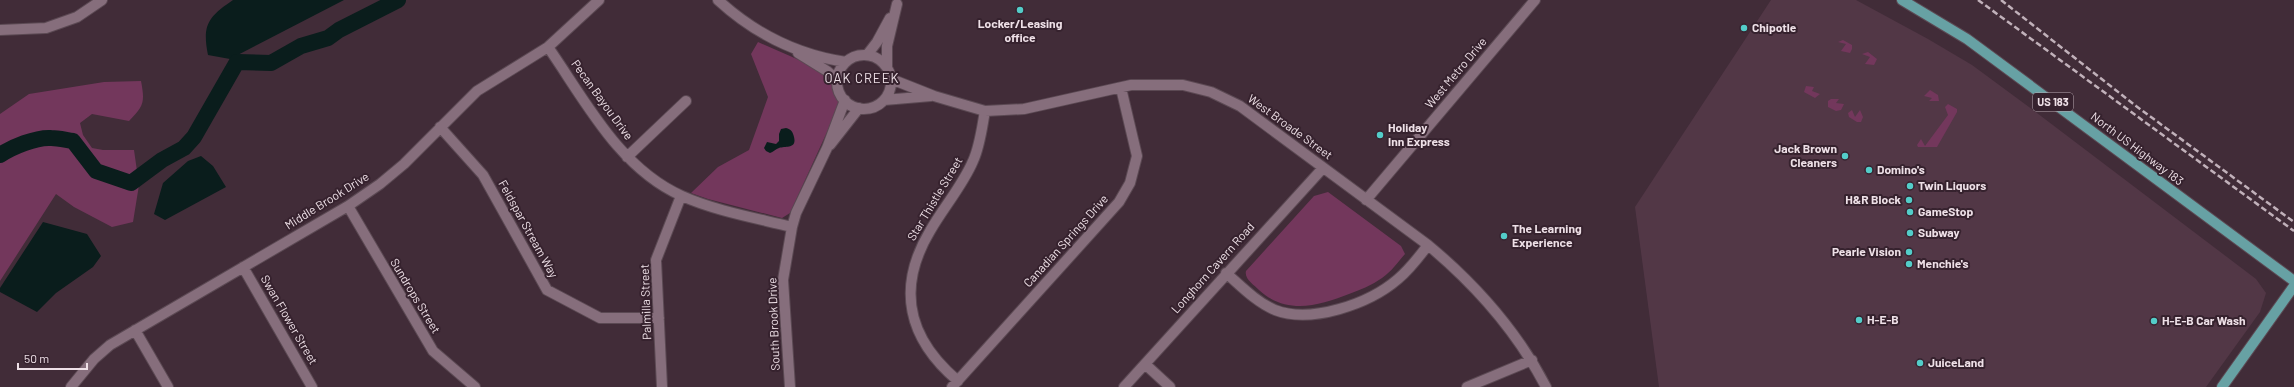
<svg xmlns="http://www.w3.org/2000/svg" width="2294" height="387" font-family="Barlow,sans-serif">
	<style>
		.built { fill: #523746 }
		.green { fill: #73375c }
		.water { fill: #0a1d1c }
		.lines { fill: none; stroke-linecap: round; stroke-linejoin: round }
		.river { stroke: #0a1d1c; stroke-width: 16 }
		.minor-casing { stroke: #5b4953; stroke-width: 12 }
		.major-casing { stroke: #5b4953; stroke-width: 12 }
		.minor { stroke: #866e7c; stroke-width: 10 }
		.major { stroke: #67a1a4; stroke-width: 10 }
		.rail { stroke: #c1b1ba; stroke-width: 2.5; stroke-dasharray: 6 3; stroke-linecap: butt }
		.poi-dot { fill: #53cdc9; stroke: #36222e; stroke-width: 1.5 }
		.labels { text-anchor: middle; stroke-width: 4; stroke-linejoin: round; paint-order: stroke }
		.shield { fill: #36222e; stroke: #b7a7b0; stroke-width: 1 }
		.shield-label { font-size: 11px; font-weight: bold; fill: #eee0e7 }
		.poi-label { font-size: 12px; font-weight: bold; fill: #eee0e7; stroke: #36222e; text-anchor: start }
		.street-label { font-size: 12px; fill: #eee0e7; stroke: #36222e }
		.neighbourhood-label { font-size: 13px; letter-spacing: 1px; fill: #eee0e7; stroke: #36222e }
	</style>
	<rect width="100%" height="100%" fill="#412c38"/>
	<path class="built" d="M1771,0H1856L1928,39L1972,65L2033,110L2256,279L2266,293L2260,312L2206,387H1659L1635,207Z"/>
	<path class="green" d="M1843,40L1852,45V49L1850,53L1841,51L1846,44L1838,42Z
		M758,42L822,70L833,82L838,98V108L790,213L782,218L708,199L691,193L718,167L749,150L768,97L751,54Z
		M1868,52L1877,59L1874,65L1865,64L1870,57L1862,54Z
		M141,81C145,102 144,106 129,121L92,114L80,123L83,135L92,148L103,150H134L139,185L133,222L112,227L74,207L56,194L0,281V114L29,94L104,82Z
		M1806,86L1814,87L1812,91L1820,94L1815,98L1804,92Z
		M1930,90L1938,95L1939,101H1929L1932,98L1924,96Z
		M1831,99H1839L1836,103L1844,104L1841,110L1836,111L1828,107V101Z
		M1948,104L1957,109V112L1937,147H1918L1917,145L1921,139L1925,146L1948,115L1945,107Z
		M1852,110L1855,117L1860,110L1863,117L1861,122H1857L1849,117L1848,113Z
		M1328,192L1401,246L1405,254C1398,262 1391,272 1382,278C1372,285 1360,290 1349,294C1319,306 1286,315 1259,290C1254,285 1244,279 1246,271L1314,196Z"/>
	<path class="water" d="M233,0H344L230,59L208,55C202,25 208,17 233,0Z
		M786,128C791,129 793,132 794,137C797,149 786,146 779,148C776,149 773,152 770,153L766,151L764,148L767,142L776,144L779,141V134L781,129Z
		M201,156L213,166L226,187L165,220L154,214L163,183L188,161Z
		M43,222L87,234L101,256L93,267L56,293L37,312L0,292V288Z"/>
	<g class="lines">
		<path class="river" d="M0,155C12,147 36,137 51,138C58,138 66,140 73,141L96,171L131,183L162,160L184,148L194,137L237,62L271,63L301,46L328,38L339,30L398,0"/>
		<defs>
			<path id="minor" d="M718,0C754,33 798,55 846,62
				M0,30L46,28L77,17L102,0
				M548,47C585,100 619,168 682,196C716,211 756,218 792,227
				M798,53L827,71L838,81
				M867,55L877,42L890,18
				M837 82a27 27 0 1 1 54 0a27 27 0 1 1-54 0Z
				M887,67V46L897,4
				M891,79L934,96L985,111L1024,109L1131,85H1183L1211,92L1240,106L1428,245C1476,285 1517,331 1546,387
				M884,100L931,96
				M440,127L483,175L547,290L600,318H659
				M830,145L859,108
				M627,157L686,101
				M1366,200L1535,0
				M348,206L433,351L475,387
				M243,267L312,387
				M1226,273C1241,286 1256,302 1275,310C1311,324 1369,304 1398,279C1410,269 1419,257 1428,245
				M135,330L168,387
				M1145,364L1170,387
				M958,381C908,339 896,288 930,231C943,208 963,185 973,161C980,146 982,127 985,111
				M71,387L94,359L110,345L348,206L380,184L404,164L477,91L548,47L599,0
				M662,387L656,260L681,196
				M790,387L783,280L792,227L796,213L827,148L845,100
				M952,387L1119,202L1130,183L1137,156L1121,88
				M1124,387L1323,168
				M1467,387L1532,360"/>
			<path id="major" d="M1902,0L1967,39L2294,281
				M2222,387L2294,286"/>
		</defs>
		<use href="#minor" class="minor-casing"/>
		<use href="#major" class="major-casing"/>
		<use href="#minor" class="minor"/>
		<use href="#major" class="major"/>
		<path class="rail" d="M1978,0L2294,231
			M2001,0L2136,106L2294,222"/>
	</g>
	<g class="poi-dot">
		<circle cx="1020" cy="10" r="4"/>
		<circle cx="1744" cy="28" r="4"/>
		<circle cx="1380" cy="135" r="4"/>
		<circle cx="1845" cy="156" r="4"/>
		<circle cx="1869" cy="170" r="4"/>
		<circle cx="1910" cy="186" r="4"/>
		<circle cx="1909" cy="200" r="4"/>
		<circle cx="1910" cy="212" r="4"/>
		<circle cx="1910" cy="233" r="4"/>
		<circle cx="1504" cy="236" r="4"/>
		<circle cx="1909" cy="252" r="4"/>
		<circle cx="1909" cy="264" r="4"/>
		<circle cx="1859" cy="320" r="4"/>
		<circle cx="2154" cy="321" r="4"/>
		<circle cx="1920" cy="363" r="4"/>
	</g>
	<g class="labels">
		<rect class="shield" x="2033" y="93" width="40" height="18" rx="3"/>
		<g class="shield-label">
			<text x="2053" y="106">US 183</text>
		</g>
		<g class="poi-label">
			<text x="1020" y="28" text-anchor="middle">Locker/Leasing<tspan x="1020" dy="14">office</tspan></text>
			<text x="1752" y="32">Chipotle</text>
			<text x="1388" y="132">Holiday<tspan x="1388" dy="14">Inn Express</tspan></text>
			<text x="1837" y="153" text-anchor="end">Jack Brown<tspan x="1837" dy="14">Cleaners</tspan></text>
			<text x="1877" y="174">Domino's</text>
			<text x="1918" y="190">Twin Liquors</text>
			<text x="1901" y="204" text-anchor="end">H&amp;R Block</text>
			<text x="1918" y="216">GameStop</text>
			<text x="1512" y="233">The Learning<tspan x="1512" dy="14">Experience</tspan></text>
			<text x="1918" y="237">Subway</text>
			<text x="1901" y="256" text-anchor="end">Pearle Vision</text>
			<text x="1917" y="268">Menchie's</text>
			<text x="1867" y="324">H-E-B</text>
			<text x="2162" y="325">H-E-B Car Wash</text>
			<text x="1928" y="367">JuiceLand</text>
		</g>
		<g class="street-label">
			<text transform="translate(1456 73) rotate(-50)" y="4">West Metro Drive</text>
			<text transform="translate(602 100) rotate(54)" y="4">Pecan Bayou Drive</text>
			<text transform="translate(1290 127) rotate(36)" y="4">West Broade Street</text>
			<text transform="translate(2137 149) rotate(37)" y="4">North US Highway 183</text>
			<text transform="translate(935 199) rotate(-59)" y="4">Star Thistle Street</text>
			<text transform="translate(327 201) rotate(-32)" y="4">Middle Brook Drive</text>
			<text transform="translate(528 229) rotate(61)" y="4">Feldspar Stream Way</text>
			<text transform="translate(1066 241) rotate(-48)" y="4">Canadian Springs Drive</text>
			<text transform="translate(1213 268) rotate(-48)" y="4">Longhorn Cavern Road</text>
			<text transform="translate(415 296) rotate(59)" y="4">Sundrops Street</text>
			<text transform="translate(646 302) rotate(-92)" y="4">Palmilla Street</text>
			<text transform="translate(289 320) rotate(60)" y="4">Swan Flower Street</text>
			<text transform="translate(774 324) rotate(-92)" y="4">South Brook Drive</text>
		</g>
		<g class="neighbourhood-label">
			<text x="862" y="83">OAK CREEK</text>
		</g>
	</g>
	<path d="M18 363v6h69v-6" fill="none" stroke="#eee0e7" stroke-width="2"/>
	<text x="24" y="363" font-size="12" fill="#eee0e7" stroke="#36222e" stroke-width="3" paint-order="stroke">50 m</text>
</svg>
